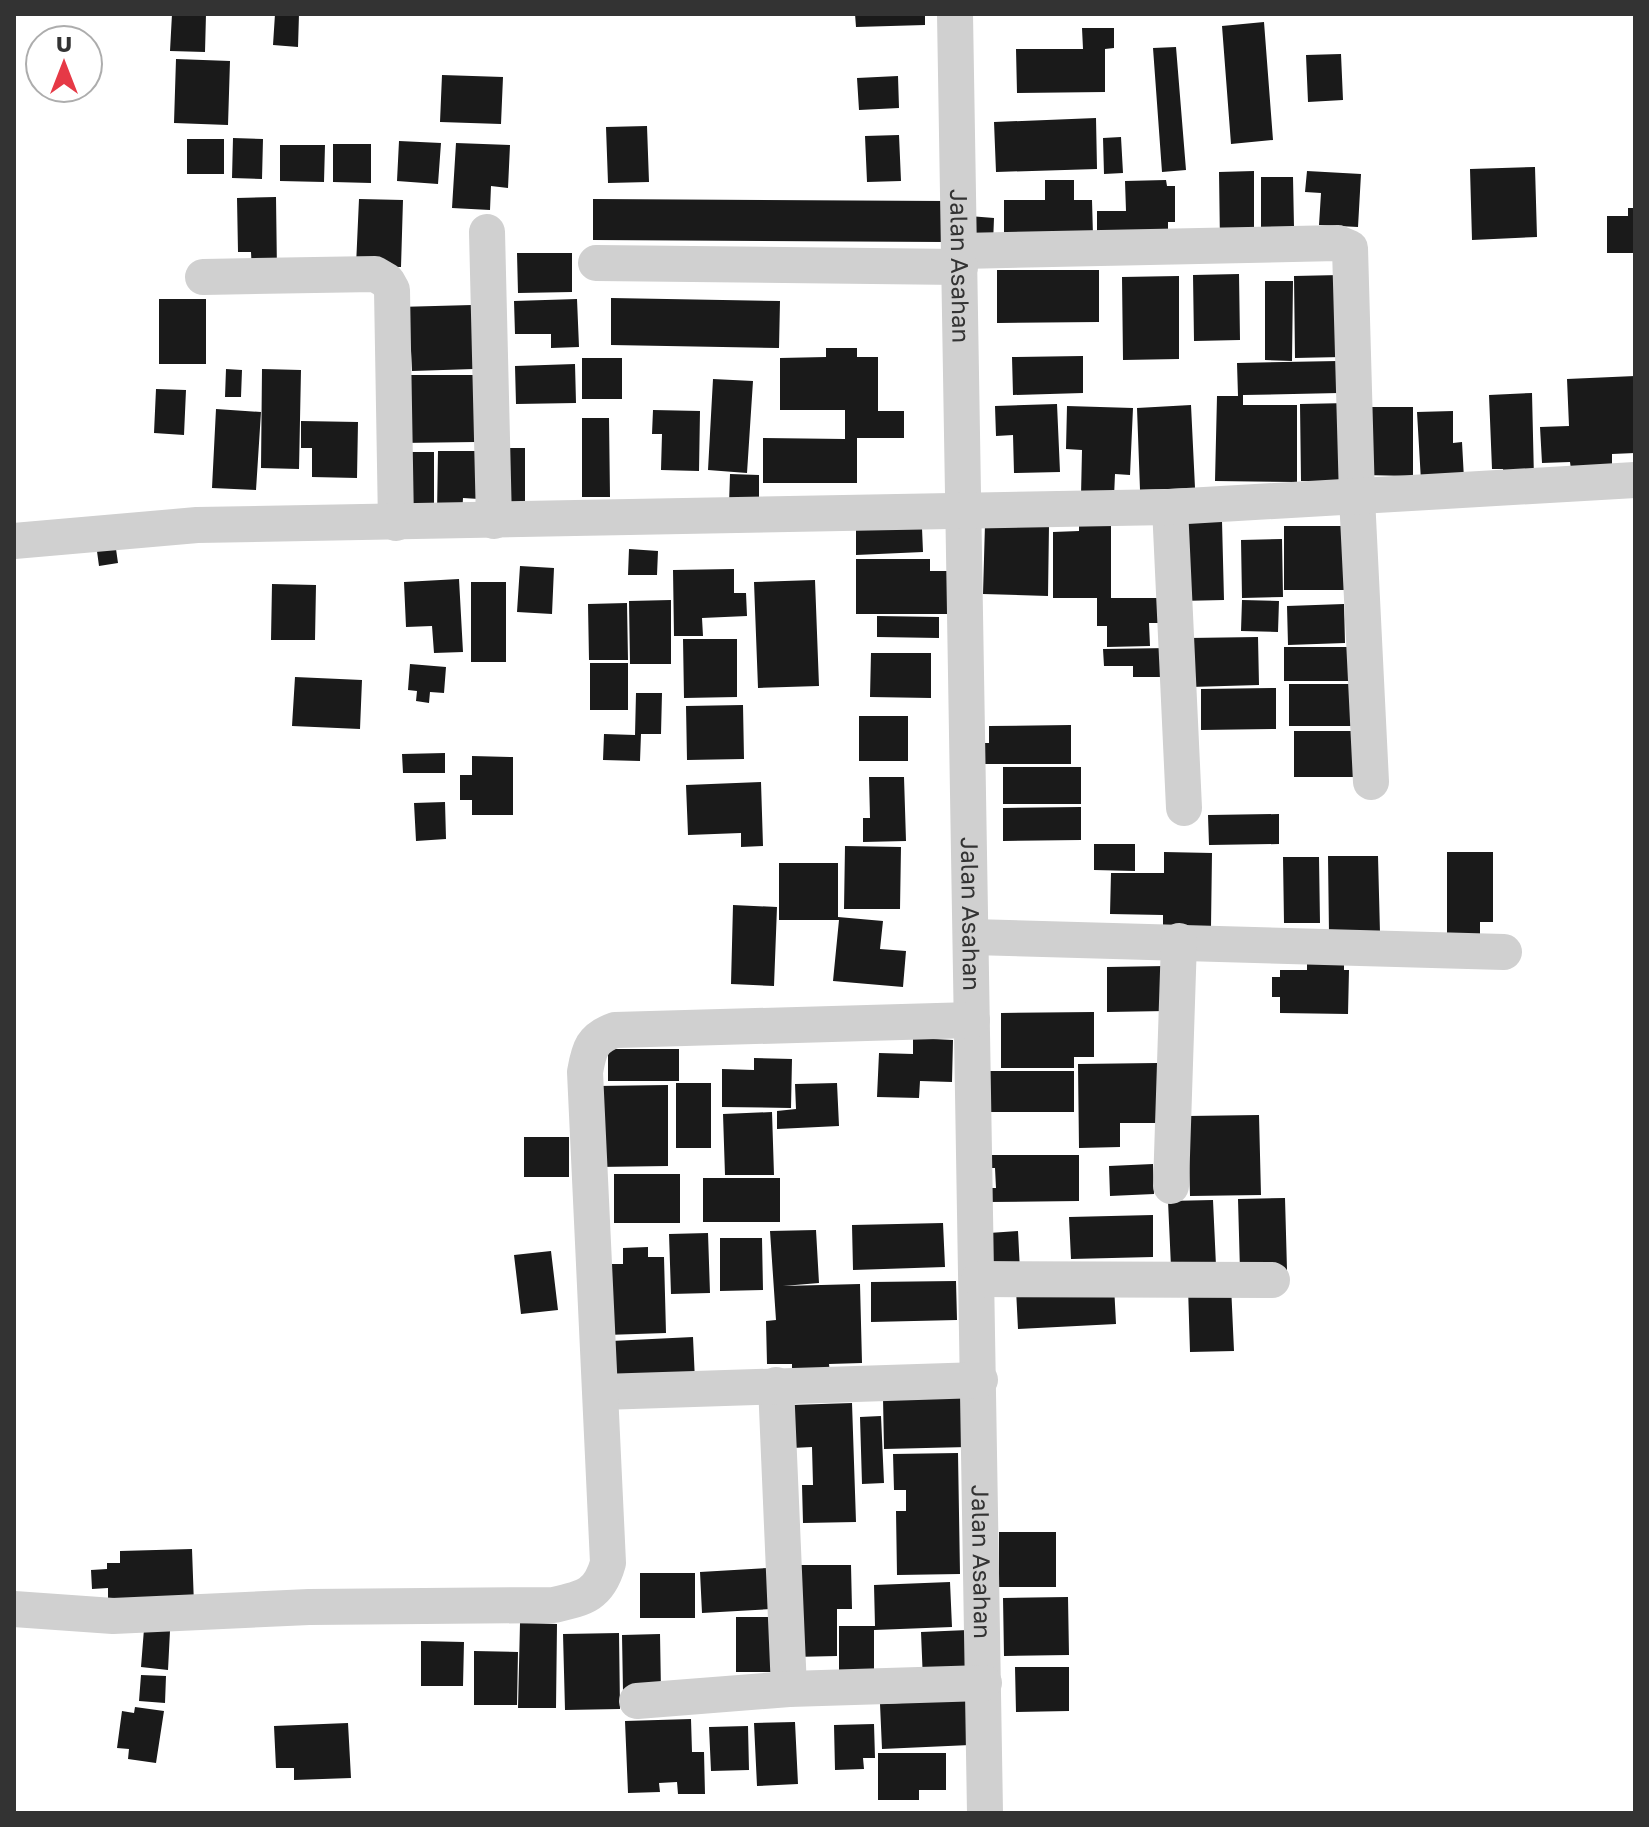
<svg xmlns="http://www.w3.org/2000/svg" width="1649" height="1827" font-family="'Golos Text',sans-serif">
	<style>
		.building { fill: #1a1a1a }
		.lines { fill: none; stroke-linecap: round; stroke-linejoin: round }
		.minor { stroke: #d0d0d0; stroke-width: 36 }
		.labels { text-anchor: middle; stroke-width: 8; stroke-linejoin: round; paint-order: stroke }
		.street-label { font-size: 24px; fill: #333; stroke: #fff }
	</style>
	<rect width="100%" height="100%" fill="#fff"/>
	<path class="building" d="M172,14H206L205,52L170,51Z
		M275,14H299L298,47L273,45Z
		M855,14H925V25L856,27Z
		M1264,22L1273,140L1231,144L1222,26Z
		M1082,28H1114V48L1105,49V92L1017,93L1016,49H1083Z
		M1176,47L1186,170L1162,172L1153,48Z
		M1341,54L1343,100L1308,102L1306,55Z
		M176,59L230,61L228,125L174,123Z
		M442,75L503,77L501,124L440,122Z
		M898,76L899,108L859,110L857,78Z
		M1096,118L1097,169L996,172L994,122Z
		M647,126L649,182L608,183L606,127Z
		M899,135L901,181L867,182L865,136Z
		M1121,137L1123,173L1104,174L1103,138Z
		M233,138L263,139L262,179L232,178Z
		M187,139H224V174H187Z
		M399,141L441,143L438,184L397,181Z
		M456,143L510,145L508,188L491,186L490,210L452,208Z
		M333,144H371V183L333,182Z
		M280,145H325L324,182L280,181Z
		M1535,167L1537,237L1472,240L1470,169Z
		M1254,171V243H1220L1219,172Z
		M1307,171L1361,174L1358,227L1319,225L1321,193L1305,192Z
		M1261,177H1293L1294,227L1261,228Z
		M1045,180H1074V200H1092L1093,236L1004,244V200H1045Z
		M1166,180L1167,186H1175V222H1168V239L1097,241V211H1126L1125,181Z
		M276,197L277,272H252L251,252H238L237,198Z
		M359,199L403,200L401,267L356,266Z
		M593,199L945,201L944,242L593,240Z
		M1628,208H1635V253H1607V216H1628Z
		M969,216L994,218L993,244L967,242Z
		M517,253H572V292L518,293Z
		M997,270H1099V322L997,323Z
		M1239,274L1240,340L1194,341L1193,275Z
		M1340,275L1342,357L1295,358L1294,276Z
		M1179,276V359L1123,360L1122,277Z
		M1265,281H1293L1292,361L1265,360Z
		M611,298L780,301L779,348L611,345Z
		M159,299H206V364H159Z
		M577,299L579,347L551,348V334H515L514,301Z
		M472,305L474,369L412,371L411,351H399L398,307Z
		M826,348H857V357H878V411H904V438H857V483H763V438L845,439V410H780V358L826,357Z
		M1083,356V393L1013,395L1012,357Z
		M582,358H622V399H582Z
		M1338,361L1339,393L1243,395V405H1297V482L1215,481L1217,396H1238L1237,363Z
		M575,364L576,403L516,404L515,366Z
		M226,369L242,370L241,397H225Z
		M262,369L301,370L299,469L261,468Z
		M399,375H475L476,442L400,443Z
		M1635,376V453L1612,454V467L1571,469L1570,462L1542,463L1540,427L1569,426L1567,379Z
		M713,379L753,381L747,473L708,470Z
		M156,389L186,390L184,435L154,433Z
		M1532,393L1534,479L1504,480L1503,469H1492L1489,395Z
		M1349,403V481H1301L1300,404Z
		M1057,404L1060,472L1014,473L1013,435L996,436L995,406Z
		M1191,405L1195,488L1140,490L1137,408Z
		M1067,406L1133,408L1130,475L1115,474L1114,497L1081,496L1082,450L1066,449Z
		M1363,407H1413V476L1362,475Z
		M216,409L261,412L256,490L212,488Z
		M653,410L700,411L699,471L661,470L662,434H652Z
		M1453,411V443L1462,442L1464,479L1421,481L1417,412Z
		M582,418H609L610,497H582Z
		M301,421L358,422L357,478L312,477V448H301Z
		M500,448H525V508L500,507Z
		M438,451H480L479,499L463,498L462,516H437Z
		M398,452H434V516L398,517Z
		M730,474L759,475V504H729Z
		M1079,521H1111V598H1165V623H1149L1150,646L1107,647V626H1097V598H1053V532L1079,531Z
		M1222,521L1224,600L1179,601L1177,522Z
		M985,524L1049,525L1048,596L983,594Z
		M1284,526H1355V590H1284Z
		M922,528L923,552L856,555V530Z
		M1282,539L1283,597L1242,598L1241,540Z
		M115,542L118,563L99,566L96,544Z
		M629,549L658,551L657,575H628Z
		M856,559H930V571H950V614H856Z
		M520,566L554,568L552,614L517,612Z
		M734,569V593H746L747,616L702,618L703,636H674L673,570Z
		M459,579L463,652L434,653L432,626L406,627L404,582Z
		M815,580L819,686L758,688L754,582Z
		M471,582H506V662H471Z
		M272,584L316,585L315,640H271Z
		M671,600V664H630L629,601Z
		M1242,600L1279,601L1278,632L1241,631Z
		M627,603L628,660H589L588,604Z
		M1344,604L1345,643L1288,645L1287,606Z
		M877,616L939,617V638L877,637Z
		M1258,637L1259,685L1190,687L1189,638Z
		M683,639H737V697L684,698Z
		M1284,647H1355V681H1284Z
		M1169,648V677H1133V666H1104L1103,649Z
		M871,653H931V698L870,697Z
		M590,663H628V710H590Z
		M410,664L446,667L444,693L430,692L429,703L416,701L417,691L408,690Z
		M295,677L362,680L360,729L292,726Z
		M1289,684H1358V726H1289Z
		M1276,688V729L1201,730V689Z
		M636,693H662L661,734H641L640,761L603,760L604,734L635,735Z
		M743,705L744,759L687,760L686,706Z
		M859,716H908V761H859Z
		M1071,725V764H978V743H989V726Z
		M1294,731H1367L1368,777H1294Z
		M445,753V773H403L402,754Z
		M472,756L513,757V815H472V800H460V775H472Z
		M1003,767H1081V804H1003Z
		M869,777H904L906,841L863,842V818H870Z
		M761,782L763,846L741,847V833L688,835L686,785Z
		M445,802L446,839L416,841L414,803Z
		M1081,807V840L1003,841V808Z
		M1279,814V844L1209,845L1208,815Z
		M1094,844H1135V871L1094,870Z
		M845,846L901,847L900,909H844Z
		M1164,852L1212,853L1211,927L1163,926V915L1110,914L1111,873H1164Z
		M1447,852H1493V922H1480V936H1447Z
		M1328,856H1378L1380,933L1329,934Z
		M1283,857H1319L1320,923H1284Z
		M779,863H838V917L883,921L880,949L906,951L903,987L833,981L839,920H779Z
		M733,905L777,907L774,986L731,984Z
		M1307,963H1344V970H1349L1348,1014L1280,1013V997H1272V977H1280V970H1307Z
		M1166,966V1011L1107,1012V967Z
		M1094,1012V1057H1074V1068H1001V1013Z
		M913,1038L953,1040L952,1082L920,1081L919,1098L877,1097L879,1053L913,1054Z
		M608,1049H679V1081H608Z
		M754,1058L792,1059L791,1108L722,1107V1069L754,1070Z
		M1157,1063L1158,1123H1120V1147L1079,1148L1078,1064Z
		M981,1071H1074V1112H982Z
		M676,1083H711V1148H676Z
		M837,1083L839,1126L777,1129V1111L796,1109L795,1084Z
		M668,1085V1166L598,1167L597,1086Z
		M772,1112L774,1175H725L723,1114Z
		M1259,1115L1261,1195L1190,1196L1188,1116Z
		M524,1137H569V1177H524Z
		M984,1155H1079V1201L987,1202V1188H996L995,1168H984Z
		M1153,1164L1154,1194L1110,1196L1109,1166Z
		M614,1174H680V1223H614Z
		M703,1178H780V1222H703Z
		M1285,1198L1287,1270L1240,1271L1238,1199Z
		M1213,1200L1216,1266L1171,1267L1168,1201Z
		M1153,1215V1257L1071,1259L1069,1217Z
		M943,1223L945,1267L853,1270L852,1225Z
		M816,1230L819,1283L783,1286L860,1284L862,1363L829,1364L830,1375L792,1377V1364H767L766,1321L776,1320L770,1231Z
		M1018,1231L1020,1271L991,1272L989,1233Z
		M708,1233L710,1293L671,1294L669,1234Z
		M720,1238H762L763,1290L720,1291Z
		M648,1247V1257H664L666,1333L606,1335L604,1264H623V1248Z
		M551,1251L558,1310L521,1314L514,1255Z
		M956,1281L957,1320L871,1322V1282Z
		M1114,1285L1116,1324L1018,1329L1016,1289Z
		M1231,1285L1234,1351L1190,1352L1188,1287Z
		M693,1337L695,1381L612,1384L611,1341Z
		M967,1396L968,1447L884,1449L883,1398Z
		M852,1403L856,1522L803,1523L802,1485H813L812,1447L792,1448L791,1405Z
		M881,1416L884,1483L862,1484L860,1417Z
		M958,1453L960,1574L897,1575L896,1511H906V1490H894L893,1454Z
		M999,1532H1056V1587H999Z
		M192,1549L194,1605L108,1608V1588L92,1589L91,1570L107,1569V1563H120V1551Z
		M792,1565H851L852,1609H837V1656L793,1657Z
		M768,1568L771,1609L702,1613L700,1572Z
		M640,1573H695V1618H640Z
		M950,1582L952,1627L874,1630V1678H839V1626H875L874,1585Z
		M1068,1597L1069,1655L1004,1656L1003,1598Z
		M736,1617H779V1672H736Z
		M520,1623L557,1624L556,1708H518Z
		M144,1629L170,1631L168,1670L141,1667Z
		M968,1630L970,1679L923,1681L921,1632Z
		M619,1633L620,1709L565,1710L563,1634Z
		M660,1634L661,1692H623L622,1635Z
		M421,1641L464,1642L463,1686H421Z
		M474,1651L518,1652L517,1705H474Z
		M1015,1667H1069V1711L1016,1712Z
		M141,1675L166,1676L165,1703L139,1701Z
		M968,1700L970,1745L882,1749L880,1704Z
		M135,1707L164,1711L156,1763L128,1759L129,1749L117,1748L122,1711L134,1713Z
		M691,1719L692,1752H704L705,1794H678L677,1782L659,1783L660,1792L628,1793L625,1721Z
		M795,1722L798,1784L757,1786L754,1723Z
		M348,1723L351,1778L294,1780V1768H276L274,1726Z
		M874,1724L875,1758H863L864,1769L835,1770L834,1725Z
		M748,1726L749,1770L711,1771L709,1727Z
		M878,1753H946V1790H919V1800H878Z"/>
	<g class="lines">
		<g class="minor">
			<path id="s1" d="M955,14L985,1813"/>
			<path d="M487,232L494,521"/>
			<path d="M960,251L1338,243L1350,248L1357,497L1371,782"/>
			<path d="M596,263L960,267"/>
			<path d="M203,277L375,274L387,281L392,290L396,523"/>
			<path d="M1170,507L1184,808"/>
			<path d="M14,541L197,525L1170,507L1635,480"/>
			<path d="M972,937L1504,952"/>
			<path d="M1171,1186L1179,941"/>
			<path d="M979,1279L1272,1280"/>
			<path d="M776,1385L789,1689"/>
			<path d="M601,1392L980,1380"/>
			<path d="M14,1609L113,1616L309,1607L554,1605C585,1598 599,1595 608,1563L585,1072C589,1049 592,1038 615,1030L972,1020"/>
			<path d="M637,1701L789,1689L984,1683"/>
		</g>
	</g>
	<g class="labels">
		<g class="street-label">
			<text dy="8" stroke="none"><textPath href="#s1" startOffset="252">Jalan Asahan</textPath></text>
			<text dy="8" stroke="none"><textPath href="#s1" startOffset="900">Jalan Asahan</textPath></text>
			<text dy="8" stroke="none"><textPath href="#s1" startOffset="1548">Jalan Asahan</textPath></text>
		</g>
	</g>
	<rect width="1649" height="1827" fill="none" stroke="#333333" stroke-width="32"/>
	<g transform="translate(64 64)"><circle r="38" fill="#ffffff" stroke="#adadad" stroke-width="2"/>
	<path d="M0-6L14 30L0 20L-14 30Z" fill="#e63946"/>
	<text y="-12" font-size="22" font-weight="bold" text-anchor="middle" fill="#333333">U</text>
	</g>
</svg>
